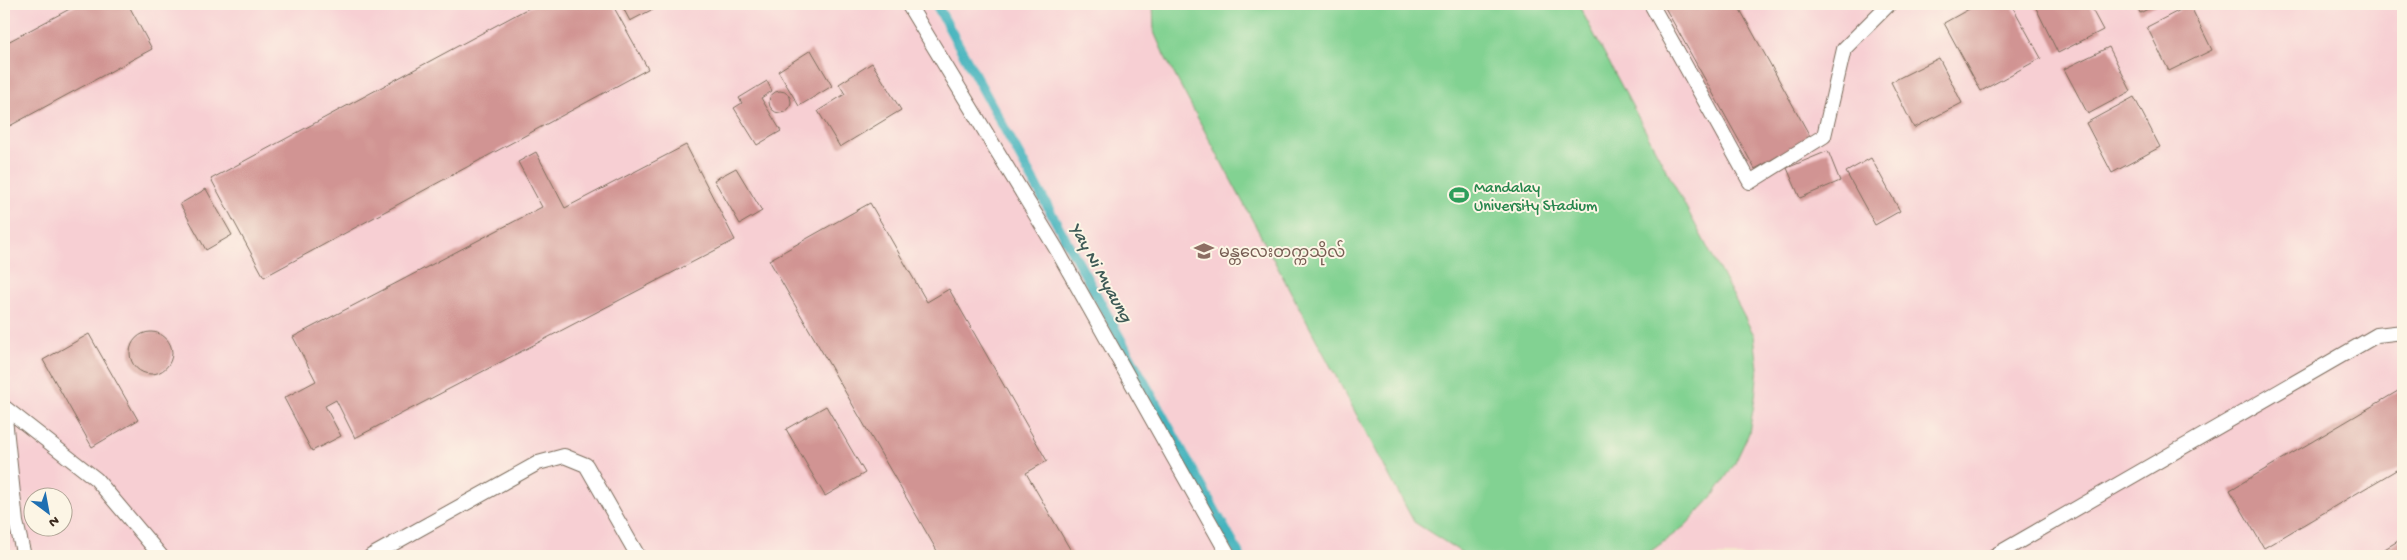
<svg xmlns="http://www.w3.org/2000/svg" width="2407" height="560" font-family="'Gochi Hand','Noto Sans Myanmar',sans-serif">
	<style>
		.built { fill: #f7cfd3; fill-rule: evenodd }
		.green { fill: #82d292; stroke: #5e7e58 }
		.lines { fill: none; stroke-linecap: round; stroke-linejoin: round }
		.stream { stroke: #45b4be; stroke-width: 10 }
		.building { fill: #d19493 }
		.lane-casing { stroke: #7c6c5c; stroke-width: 16 }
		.lane { stroke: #fff; stroke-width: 14 }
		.labels { text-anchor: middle; stroke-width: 4; stroke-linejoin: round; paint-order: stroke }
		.leisure-label { font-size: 16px; fill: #27864d; stroke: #fcf5e5; text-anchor: start }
		.education-label { font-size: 16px; fill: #785e54; stroke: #fcf5e5; text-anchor: start }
		.water-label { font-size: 18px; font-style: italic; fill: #3e5a56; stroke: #fcf5e5 }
	</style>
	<rect width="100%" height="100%" fill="#fcf5e5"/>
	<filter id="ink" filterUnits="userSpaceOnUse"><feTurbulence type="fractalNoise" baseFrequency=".02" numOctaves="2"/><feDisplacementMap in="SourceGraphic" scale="10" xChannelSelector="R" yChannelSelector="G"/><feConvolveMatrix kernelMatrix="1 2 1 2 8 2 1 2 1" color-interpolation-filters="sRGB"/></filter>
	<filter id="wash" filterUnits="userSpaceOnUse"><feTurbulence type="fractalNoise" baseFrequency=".0096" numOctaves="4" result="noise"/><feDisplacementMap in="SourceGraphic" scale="20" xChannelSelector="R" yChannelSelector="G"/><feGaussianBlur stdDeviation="1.12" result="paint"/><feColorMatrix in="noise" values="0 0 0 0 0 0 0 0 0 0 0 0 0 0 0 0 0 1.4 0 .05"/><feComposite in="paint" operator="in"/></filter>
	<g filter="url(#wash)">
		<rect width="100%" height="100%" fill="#f6e8ce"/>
		<path class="built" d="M4,4H2403V556H4ZM32,498H62V528H32Z"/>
		<path class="green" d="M1153,4H1578L1754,335L1758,368L1755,398L1749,433L1734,465L1713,496L1685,526L1651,551L1640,556H1467L1414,522L1164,55L1154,32Z"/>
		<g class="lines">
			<path class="stream" d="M936,4L1240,556"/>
		</g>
		<g id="blocks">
			<path class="building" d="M79,4H128L152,49L4,129V44Z
				M536,4H612L648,69L264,277L211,179Z
				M621,4H653L655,8L630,21Z
				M1663,4H1737L1811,138L1755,169Z
				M1978,4H2011L2041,58L1981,91L1944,23Z
				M2039,4H2089L2103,30L2058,53L2035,6Z
				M2136,4H2158L2140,13Z
				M2190,5L2212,50L2169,71L2147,27Z
				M2109,47L2131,91L2088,114L2064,69Z
				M811,50L832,86L799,106L778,71Z
				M1939,58L1962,103L1914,128L1891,82Z
				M872,63L901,110L840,147L818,111L845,94L839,84Z
				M767,81L772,91L761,98L781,131L757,145L734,108L742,103L739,98Z
				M769 102a11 11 0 1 1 22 0a11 11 0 1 1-22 0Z
				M2134,97L2160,147L2112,173L2086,123Z
				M686,145L735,240L355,438L336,400L325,406L341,436L312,451L284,398L316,381L293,337L542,207L518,162L536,152L565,208Z
				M1828,151L1840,181L1800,198L1787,168Z
				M1871,158L1900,211L1875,225L1846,172Z
				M736,168L762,211L740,224L714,180Z
				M206,189L232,235L206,250L180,204Z
				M870,203L927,302L949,289L1047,461L1026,473L1074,556H940L769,260Z
				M130 353a21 21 0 1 1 42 0a21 21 0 1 1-42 0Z
				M89,334L138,420L92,447L43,360Z
				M2403,388V466L2264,548L2230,490Z
				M826,406L865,473L825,496L786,429Z
				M2403,538V556H2373Z"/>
		</g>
	</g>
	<g filter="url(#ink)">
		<use href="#blocks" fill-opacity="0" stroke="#7c6c5c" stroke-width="1"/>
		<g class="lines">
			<defs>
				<path id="lane" d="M908,4L1057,250L1229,556
					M1651,4L1750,182L1824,136L1844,49L1889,4
					M4,407L96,479L161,556
					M4,409L16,522L24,556
					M371,556L538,463L564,456L586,465L638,556
					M1994,556L2377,335L2403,332"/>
			</defs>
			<use href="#lane" class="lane-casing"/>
			<use href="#lane" class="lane"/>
		</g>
	</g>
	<defs>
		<symbol id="stadium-bare" viewBox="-9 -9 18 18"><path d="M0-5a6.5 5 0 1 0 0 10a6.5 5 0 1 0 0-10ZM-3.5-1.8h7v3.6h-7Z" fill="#2e9e5b" stroke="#fcf5e5" stroke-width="2.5" paint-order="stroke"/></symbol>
		<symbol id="university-bare" viewBox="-9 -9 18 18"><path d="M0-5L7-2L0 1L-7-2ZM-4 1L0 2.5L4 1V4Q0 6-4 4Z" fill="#8d6e63" stroke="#fcf5e5" stroke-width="2.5" paint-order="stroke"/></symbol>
	</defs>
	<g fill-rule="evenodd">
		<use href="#stadium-bare" x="1445" y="181" width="28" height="28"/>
		<use href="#university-bare" x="1190" y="237" width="28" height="28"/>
	</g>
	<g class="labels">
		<g class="leisure-label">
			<text x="1474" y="192">Mandalay<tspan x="1474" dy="18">University Stadium</tspan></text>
		</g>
		<g class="education-label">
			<text x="1219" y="257">မန္တလေးတက္ကသိုလ်</text>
		</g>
		<g class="water-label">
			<text transform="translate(1102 272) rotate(61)" y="6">Yay Ni Myaung</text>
		</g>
	</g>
	<rect width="2407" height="560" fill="none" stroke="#fcf5e5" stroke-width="20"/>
	<g transform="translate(48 512) rotate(148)"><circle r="24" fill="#fcf5e5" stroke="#afa495"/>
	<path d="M0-4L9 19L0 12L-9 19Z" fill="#1f6fb2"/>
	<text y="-8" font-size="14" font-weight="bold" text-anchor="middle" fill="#3b2a1e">N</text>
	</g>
</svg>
